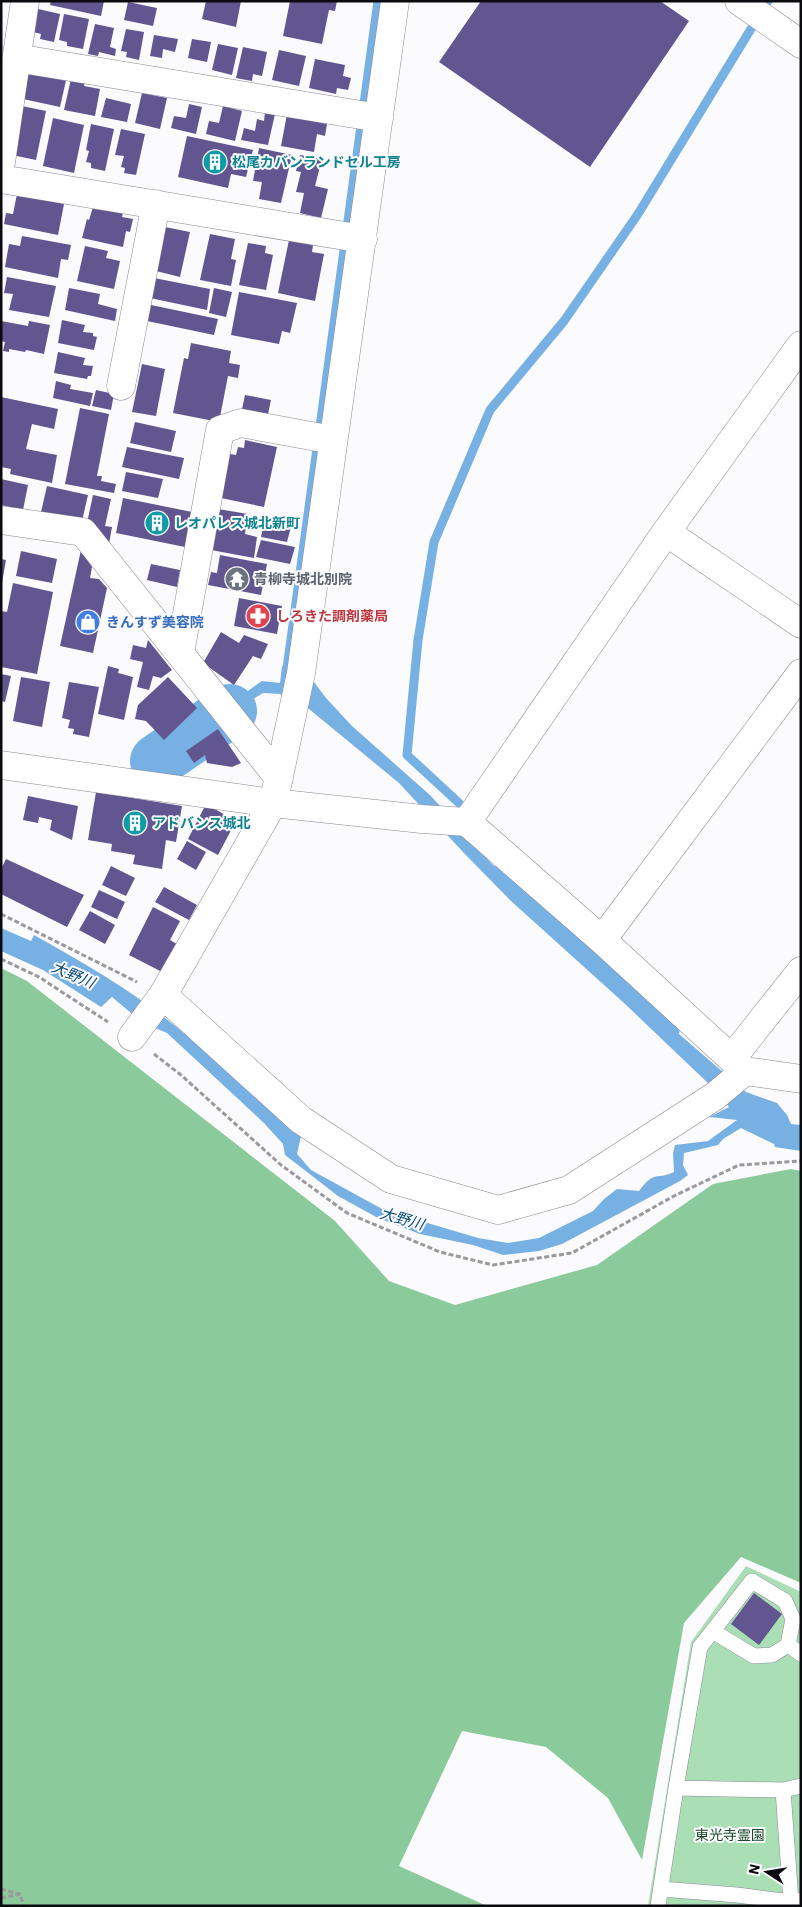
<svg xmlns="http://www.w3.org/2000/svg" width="802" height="1907" font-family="'IBM Plex Sans','Noto Sans JP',sans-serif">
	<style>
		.green { fill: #aadfb6 }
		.forest { fill: #8bca9a }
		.water { fill: #77b1e3 }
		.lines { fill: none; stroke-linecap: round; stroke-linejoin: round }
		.stream { stroke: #77b1e3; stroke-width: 9 }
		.river { stroke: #77b1e3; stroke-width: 54 }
		.building { fill: #625691 }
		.service-casing { stroke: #898795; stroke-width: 16 }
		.minor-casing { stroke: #898795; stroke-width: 29 }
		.tertiary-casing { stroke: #898795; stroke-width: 29 }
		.path { stroke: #9a999d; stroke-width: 3; stroke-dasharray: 5 2.5; stroke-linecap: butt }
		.service { stroke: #fff; stroke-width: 15 }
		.minor { stroke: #fff; stroke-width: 28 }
		.tertiary { stroke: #fff; stroke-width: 28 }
		.labels { text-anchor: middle; stroke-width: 4; stroke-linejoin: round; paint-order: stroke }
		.culture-label { font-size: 14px; font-weight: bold; fill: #0d838f; stroke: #fbfafd; text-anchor: start }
		.worship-label { font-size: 14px; font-weight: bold; fill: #5b616d; stroke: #fbfafd; text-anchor: start }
		.health-label { font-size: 14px; font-weight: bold; fill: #be3a42; stroke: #fbfafd; text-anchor: start }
		.shop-label { font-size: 14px; font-weight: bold; fill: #366cbe; stroke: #fbfafd; text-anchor: start }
		.park-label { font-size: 14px; fill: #1a4829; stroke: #fbfafd }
		.water-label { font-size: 15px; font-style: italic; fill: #054b79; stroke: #fbfafd }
	</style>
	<rect width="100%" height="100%" fill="#fbfafd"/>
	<path class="green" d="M746,1566L801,1592V1906H648L691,1642Z"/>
	<path class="forest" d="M1,968L27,981L335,1221L389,1281L455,1305L597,1265L713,1184L791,1169L801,1171V1583L741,1557L684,1623L642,1860L608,1798L546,1747L462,1731L399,1866L487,1906H1Z"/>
	<path class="water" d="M282,666L311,678L326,698L352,726L431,796L491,863L552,921L642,1002L746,1092L777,1103L787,1115L791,1124L801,1125V1151L775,1147L774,1144L741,1128L723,1139L718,1145L684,1153L683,1165L688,1175L680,1181L562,1244L539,1251L503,1255L473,1245L420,1234L378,1218L338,1196L285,1155L283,1144L264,1123L167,1033L143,1023L112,997L101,1007L43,970L1,951V928L31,941L34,935C73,957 112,979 148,1005C202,1045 251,1091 301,1136L297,1154L311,1170L384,1210L478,1238L508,1243L539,1238L593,1211L604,1199L617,1189L639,1191C656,1169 654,1181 674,1172L673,1153L675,1145L708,1141L737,1120L709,1117L729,1107L710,1085L624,1003L511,901L462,851L399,783L309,709L280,694L263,693L234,711L173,755L163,750L262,681L280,683Z"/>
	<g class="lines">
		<path class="stream" d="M289,678L286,676L378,1
			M459,803L407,755L418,640L434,542L490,410L564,321L638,214L768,1
			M499,868L675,1031"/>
		<path class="river" d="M157,761L230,711"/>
	</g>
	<path class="building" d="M51,1H104L101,16L50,5Z
		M206,1H241L236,27L202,19Z
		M290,1H337L335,11L329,10L322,44L283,36Z
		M481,1H660L689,21L590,167L439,62Z
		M128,2L157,8L153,26L124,20Z
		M34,8L60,14L54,42L40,39L41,34L33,32Z
		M64,14L89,19L83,49L67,46V42L59,40Z
		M95,24L114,28L110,47L116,49L115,56L99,52L98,56L88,54Z
		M126,29L144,32L139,60L126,57L127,52L121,51Z
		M154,35L178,39L175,52L163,49L162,58L150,56Z
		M192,39L211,42L207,62L188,58Z
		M218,44L238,48L232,75L212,70Z
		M243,47L267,52L262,76L253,74L252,81L236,78Z
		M279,50L306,56L299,86L272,80Z
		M315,59L345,65L343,76L351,78L348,90L337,88L336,94L309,88Z
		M29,73L53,78L54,73L67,76L60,107L23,99Z
		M71,79L85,82L84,86L100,89L95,116L64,110Z
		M142,93L167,98L160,129L135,123Z
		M106,98L131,104L127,122L101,117Z
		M189,104L202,107L196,134L171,128L174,116L186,118Z
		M22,106L46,111L36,160L12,155Z
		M223,106L242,111L235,141L206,134L209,121L219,123Z
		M288,109L315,114L313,121L327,124L325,136L317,134L314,152L281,146Z
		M265,112L275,114L268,145L241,140L244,128L255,131L257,119L264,121Z
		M53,118L84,125L74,173L43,166Z
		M91,124L114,129L105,171L91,168V163L86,162L89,151L86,150Z
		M121,129L145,134L136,175L124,173L125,168L121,167L124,156L115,155Z
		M187,136L253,150L246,177L231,174L228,188L178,177Z
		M259,148L292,155L281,203L259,199L262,182L253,181Z
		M300,155L322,159L315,186L328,189L321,218L300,213L304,193L296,192L301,172L296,171Z
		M17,194L64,204L58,235L4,224L6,213L13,214Z
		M93,207L123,213L122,217L133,219L130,232L126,231L123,247L82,238L87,219L89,220Z
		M165,227L190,232L180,277L156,271Z
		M210,234L235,239L231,259L236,260L231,286L200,280Z
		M22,236L71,245L68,260L61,259L58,278L5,267L9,244L20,246Z
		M289,240L313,245L312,252L324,254L315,301L278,293Z
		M248,243L266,246L265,253L273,255L266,290L239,285Z
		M85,246L108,251L106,258L120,261L114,289L77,281Z
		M7,277L56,286L49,317L9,310L13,294L4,293Z
		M154,278L210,289L207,310L150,298Z
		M69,288L100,294L98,304L117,309L115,321L65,310Z
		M214,288L232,292L226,317L209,313Z
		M239,292L297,303L290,333L282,331L279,344L231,335Z
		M151,305L218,319L214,335L147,321Z
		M62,320L85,325L83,332L93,333V336L97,337L94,350L58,343Z
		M1,321L28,326L29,321L50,325L44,354L26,350L25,352L9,349V352L3,351L5,342L1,341Z
		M191,343L231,351L229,363L240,365L238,378L228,376L219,422L173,413L184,358L188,359Z
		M58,352L85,358L83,365L93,366L91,376H88L87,379L54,373Z
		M142,364L165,369L156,416L132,412Z
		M56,381L71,385L70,389L93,393L90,406L53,398Z
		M96,390L114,394L111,410L92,406Z
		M245,395L271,400L267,419L241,414Z
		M1,397L58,409L54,429L32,424L26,449L57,455L52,483L10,474L11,469L1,467Z
		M80,408L109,414L97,476H102L101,481L116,484L114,493L65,484Z
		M135,422L176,431L171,452L130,443Z
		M245,440L277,447L264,507L221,498L230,454L236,455L238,447L244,448Z
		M127,447L184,458L179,479L122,467Z
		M126,472L163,479L158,498L122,491Z
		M1,479L28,485L23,510L1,505Z
		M47,486L88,495L82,521L41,512Z
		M93,495L111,499L105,526L112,527L109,544L87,523Z
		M123,498L197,513L190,548L116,533Z
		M218,509L248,514L245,534L257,537L254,558L211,550Z
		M265,517L292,523L287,542L261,537Z
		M261,540L295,547L290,564L256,557Z
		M81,550L92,567L90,578L99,579L107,588L93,653L60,646Z
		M21,551L57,559L52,583L16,576Z
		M220,555L267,564L261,595L208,585L211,572L217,573Z
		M1,559L6,560L2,583H1Z
		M151,564L180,570L177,587L147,580Z
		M13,583L53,592L37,674L1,667V611L7,612Z
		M239,598L282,606L277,634L234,626Z
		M221,632L239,643L244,635L268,644L261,659L253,656L234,685L203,663Z
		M148,640L172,670L161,678L153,676L149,690L137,687L143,662L130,659L133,645L146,648Z
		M108,666L119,669L118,673L133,677L124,720L98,714Z
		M1,674L11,676L5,702L1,701Z
		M21,677L50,682L42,727L13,721Z
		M168,677L197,708L164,740L146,721L135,719L138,705Z
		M69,682L99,687L89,737L73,734L74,729L68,728L70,720L62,718Z
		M218,729L241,763L232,767L207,763L205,755L194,763L186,751Z
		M96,792L182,806L176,842L166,840L162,869L133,864L135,855L111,851L112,844L88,840Z
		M28,796L78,806L72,840L50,830L52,820L39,817L38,823L23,820Z
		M206,804L236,821L218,855L188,839Z
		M187,841L206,852L196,870L177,859Z
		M6,859L84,895L67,927L1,894V869Z
		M111,866L135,878L126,896L102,885Z
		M164,887L197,905L189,920L155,902Z
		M99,890L125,902L117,919L91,907Z
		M153,907L180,921L170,940L180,946L166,974L129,955Z
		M90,911L115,925L105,944L79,930Z
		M754,1593L782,1614L759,1645L731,1624Z"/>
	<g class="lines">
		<defs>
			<path id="service" d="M788,1645L801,1654
				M676,1788L783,1790L801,1786
				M783,1790L791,1902
				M661,1889L737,1895L791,1902L801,1900
				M658,1906L676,1788L700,1647L752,1581L785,1601L793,1619L788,1645L772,1655L754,1656L714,1632"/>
			<path id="minor" d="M739,1L801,44
				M16,58L379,118
				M1,162L25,1
				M1,179L363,239
				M121,386L156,204
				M1,520L83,532L279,778
				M666,532L801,624
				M180,653L220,430L241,423L333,440
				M273,803L422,819L467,822L602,940L745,1071L801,1079
				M467,822L666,532L801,345
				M602,940L801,673
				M163,995L301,1120L391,1179L498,1210L569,1190L715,1096L745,1071
				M132,1037L163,995L273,803L275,795L301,673L395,1
				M732,1058L801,971"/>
			<path id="tertiary" d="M1,765L273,803"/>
		</defs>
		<use href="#service" class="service-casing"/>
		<use href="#minor" class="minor-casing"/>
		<use href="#tertiary" class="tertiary-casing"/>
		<path class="path" d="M1,914L137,982
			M1,959L39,977L108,1022
			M154,1054L181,1075L281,1165L347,1213L440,1252L493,1265L572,1253L674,1196L739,1165L801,1161
			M1,1889L19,1894
			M1,1898L20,1894L24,1906"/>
		<use href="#service" class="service"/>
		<use href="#minor" class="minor"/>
		<use href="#tertiary" class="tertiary"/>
	</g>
	<defs>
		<symbol id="building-disc" viewBox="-11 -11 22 22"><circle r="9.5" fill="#0f9aa8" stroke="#fbfafd"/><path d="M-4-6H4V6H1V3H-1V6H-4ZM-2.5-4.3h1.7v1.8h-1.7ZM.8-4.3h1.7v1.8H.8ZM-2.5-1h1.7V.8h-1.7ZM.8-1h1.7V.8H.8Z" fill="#fff"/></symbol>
		<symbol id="temple-disc" viewBox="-11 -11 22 22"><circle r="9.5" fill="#6b7280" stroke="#fbfafd"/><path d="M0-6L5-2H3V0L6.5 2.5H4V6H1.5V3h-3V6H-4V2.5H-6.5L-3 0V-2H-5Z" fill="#fff"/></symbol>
		<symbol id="pharmacy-disc" viewBox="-11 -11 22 22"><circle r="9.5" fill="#e0444e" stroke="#fbfafd"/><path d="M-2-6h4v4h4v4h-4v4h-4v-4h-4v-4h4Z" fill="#fff"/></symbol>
		<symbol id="shop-disc" viewBox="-11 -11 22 22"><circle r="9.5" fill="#3f7fe0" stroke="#fbfafd"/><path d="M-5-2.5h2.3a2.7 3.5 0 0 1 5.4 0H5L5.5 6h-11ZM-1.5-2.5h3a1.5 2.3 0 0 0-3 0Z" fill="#fff"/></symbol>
	</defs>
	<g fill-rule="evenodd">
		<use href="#building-disc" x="201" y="148" width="28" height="28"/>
		<use href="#building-disc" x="143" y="509" width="28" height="28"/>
		<use href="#temple-disc" x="223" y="565" width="28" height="28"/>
		<use href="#pharmacy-disc" x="244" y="602" width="28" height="28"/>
		<use href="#shop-disc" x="74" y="608" width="28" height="28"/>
		<use href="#building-disc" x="121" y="809" width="28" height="28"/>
	</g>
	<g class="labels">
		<g class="culture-label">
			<text x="232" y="167">松尾カバンランドセル工房</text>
			<text x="174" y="528">レオパレス城北新町</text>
			<text x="152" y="828">アドバンス城北</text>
		</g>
		<g class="worship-label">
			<text x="254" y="584">青柳寺城北別院</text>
		</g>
		<g class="health-label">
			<text x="276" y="621">しろきた調剤薬局</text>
		</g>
		<g class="shop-label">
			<text x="106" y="627">きんすず美容院</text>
		</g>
		<g class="park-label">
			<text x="730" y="1840">東光寺霊園</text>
		</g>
		<g class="water-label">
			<text transform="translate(73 975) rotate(23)" y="5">大野川</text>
			<text transform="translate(402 1219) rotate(16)" y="5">大野川</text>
		</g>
	</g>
	<rect width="802" height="1907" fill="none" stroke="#0b0a0f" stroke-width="5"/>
	<g transform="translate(767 1872) rotate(282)" stroke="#fbfafd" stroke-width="4" paint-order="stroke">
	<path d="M0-4L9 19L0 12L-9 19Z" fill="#0b0a0f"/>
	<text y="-8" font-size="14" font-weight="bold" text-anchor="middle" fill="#0b0a0f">N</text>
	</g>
</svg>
